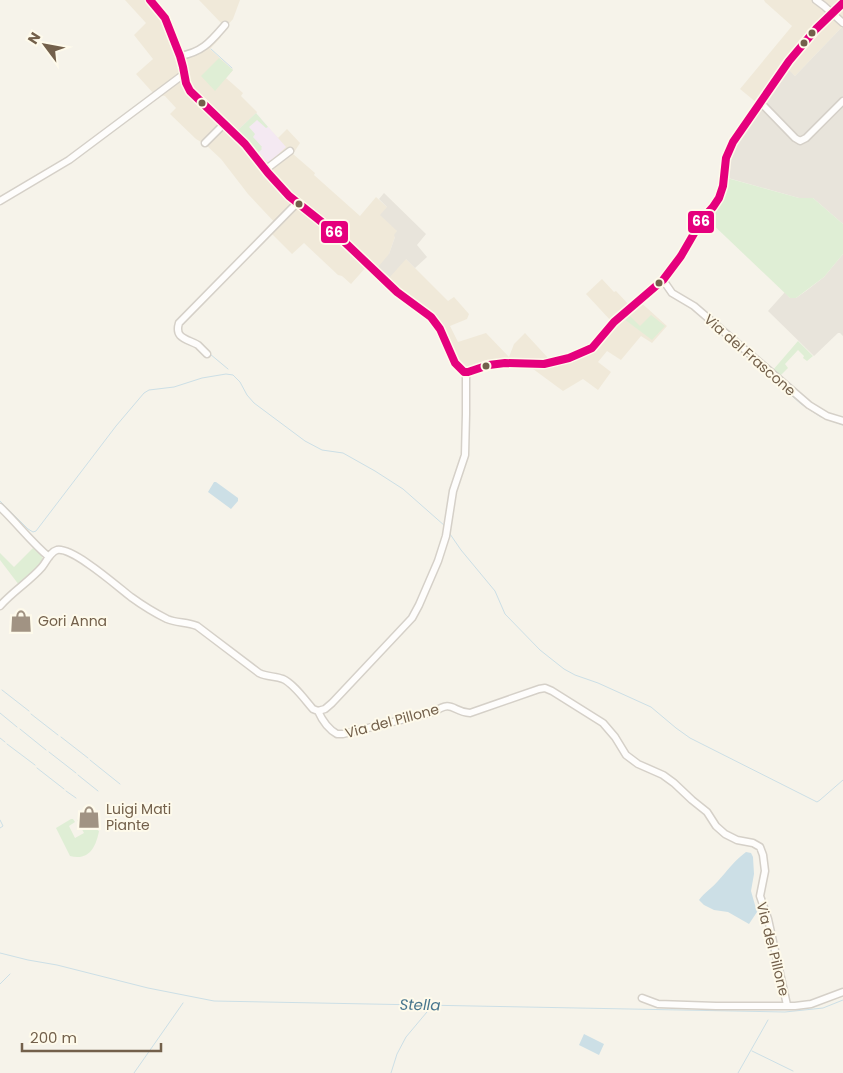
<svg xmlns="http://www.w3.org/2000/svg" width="843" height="1073" font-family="Poppins,sans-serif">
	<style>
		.residential { fill: #f0e9d9 }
		.industrial { fill: #e8e4db }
		.education { fill: #f4e9f2 }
		.green { fill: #dfeed5 }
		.water { fill: #ccdfe6 }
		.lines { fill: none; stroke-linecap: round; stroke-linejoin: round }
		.stream { stroke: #ccdfe6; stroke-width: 1 }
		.minor-casing { stroke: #d5d0c8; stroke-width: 9 }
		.minor { stroke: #fefdfc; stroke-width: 6 }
		.bus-1-casing { stroke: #fefaeb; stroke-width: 11 }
		.bus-1 { stroke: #e5007d; stroke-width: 8 }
		.bus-dot { fill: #73604b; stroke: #fefaeb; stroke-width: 2 }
		.labels { text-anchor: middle; stroke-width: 4; stroke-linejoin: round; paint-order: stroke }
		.street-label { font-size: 14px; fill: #73604b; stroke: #fefaeb }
		.poi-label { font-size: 14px; fill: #73604b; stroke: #fefaeb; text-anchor: start }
		.water-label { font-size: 15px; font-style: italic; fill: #48768d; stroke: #fefaeb }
		.line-badge { stroke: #fefaeb; stroke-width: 2 }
		.badge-label { font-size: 14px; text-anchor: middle; font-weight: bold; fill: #fff }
	</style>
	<rect width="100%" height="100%" fill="#f6f3ea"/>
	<path class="residential" d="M125,0H152L169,23L184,53L201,48L223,25L199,0H240L233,19L220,34L221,37L210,49L233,70L226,78L243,93L241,96L257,112L256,114L278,138L287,129L300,143L293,154L315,173L314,175L360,216L376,197L387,207L397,231L389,254L406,259L448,301L454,297L469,314L467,319L450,326L458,342L486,333L509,357L514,344L525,333L549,359L568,354L584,349L596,340L612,322L586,294L602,279L614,292L616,291L630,306L637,299L667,326L652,343L641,336L621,360L607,351L598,362L611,372L598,390L583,379L563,391L529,366L499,367L482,371L464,368L459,363L443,328L431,314L367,266L351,284L342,276L338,275L304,243L292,254L271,233L278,226L248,194L221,159L206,145L196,139L170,114L176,108L165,96L154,94L136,74L153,59L134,35L146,23Z
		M764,0H843V26L795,76L788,70L765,98L757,103L740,89L792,26L765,2Z"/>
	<path class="industrial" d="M843,26V224L813,198H799L728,178V159L731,149L765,98L788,69L795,76Z
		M384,193L426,234L417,245L427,257L415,268L406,259L390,277L378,267L389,254L395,237L394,235L397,231L380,215L387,207L379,199Z
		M843,254V336L840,333H838L814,356L768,311L785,292L790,298H796L806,291L824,277Z"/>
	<path class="education" d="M256,113L286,147L273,159L275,161L270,165L238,130Z"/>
	<path class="green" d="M219,58L233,70L215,91L201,76Z
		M256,113L268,127L266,128L257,120L249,127L255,134L253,137L262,147L261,148L262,149L258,153L238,130Z
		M727,178L799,198H813L843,224V254L824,277L796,298H790L706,218L725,195L727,190Z
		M651,315L665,326L652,340L624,319L630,316L640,326Z
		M798,341L813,356L807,361L803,358L804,356L798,350L785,364L788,368L780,376L773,370Z
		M33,548L41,555L43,559L37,569L19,585L0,560V553L14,567Z
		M71,819H73L75,822L69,826L75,838L84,833L77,820C85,818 92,827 99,831C96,847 89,861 70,856L56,828Z"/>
	<path class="water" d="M214,482H216L238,498V501L231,509L208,492Z
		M746,852L751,853L753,857L754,874L751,891L757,912L749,924L728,912L714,910L704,905L699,900C704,893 712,888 718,881C727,871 735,860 746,852Z
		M584,1034L604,1044L599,1055L579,1045Z"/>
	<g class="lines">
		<path class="stream" d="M211,49L232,68
			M210,354L228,369
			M751,359L801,404L821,417
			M829,420L843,425
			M0,501L28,529L33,532L36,531L116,426L144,393L149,390L174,387L202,378L226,374L233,375L240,382L247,395L254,403L305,441L322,450L343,453L375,471L403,489L445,526
			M450,534L461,550L495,591L505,614L540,650L564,669L575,675L598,683L651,707L676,728L690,738L815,801L817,802L820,800L843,780
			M2,690L29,711
			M0,713L17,727
			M31,714L58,735
			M20,729L46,750
			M61,737L88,758
			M0,738L5,742
			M7,744L35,765
			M49,752L76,773
			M90,760L120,784
			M37,768L64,789
			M78,775L98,791
			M66,791L76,798
			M0,820L3,826L0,828
			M0,953L28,960L57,965L148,988L214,1001L785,1012L823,1008L843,1000
			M0,984L10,974
			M752,1051L793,1071
			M134,1073L183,1003
			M391,1073L397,1054L406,1037L432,1006
			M738,1073L768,1020"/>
		<defs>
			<path id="minor" d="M150,0L165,18L180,56L183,67L186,83L190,91L245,144L268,173L289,196L333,231L397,292L431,317L440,329L455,363L464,372H468L489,365L505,363L544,364L569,358L592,348L614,322L663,280L681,256L703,218L713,207L719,198L723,186L726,158L733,142L789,61L816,29L843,3
				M816,0L824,6L843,23
				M180,56C203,52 211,41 225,25
				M760,102L795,138L800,141L806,138L843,101
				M205,143L224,124
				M265,170L290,151
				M0,201L69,160L184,74
				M663,280L672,293L694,306L809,405L827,416L843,421
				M207,354C204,351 201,348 198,345C188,339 174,339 179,323L297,203
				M0,507C17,523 31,542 49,557
				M0,606C13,591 30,581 42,567C47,561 50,552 57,550C73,547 118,587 131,597C142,605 155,613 167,619C176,623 187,622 197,626L259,673C267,677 275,676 283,679C294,684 305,700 313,709L318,711C322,720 328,729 337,734H343L434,712C453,699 452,712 470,713L539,689L545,688L552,691L603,723L615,737L626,755L638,764L663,775L674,783L692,800L707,812L716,826L725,834L737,840L753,843L760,847L763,855L765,871L760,896L768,919L787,1005
				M318,711L325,709L332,703L412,618L419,605L438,561L446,536L453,491L465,455L466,414V372
				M642,998L658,1004L716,1006H795L811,1004L843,992"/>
		</defs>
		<use href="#minor" class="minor-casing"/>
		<use href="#minor" class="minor"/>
		<defs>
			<path id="bus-1" d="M150,0L165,18L180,56L183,67L186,83L190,91L245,144L268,173L289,196L333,231L397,292L431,317L440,329L455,363L464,372H468L489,365L505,363L544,364L569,358L592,348L614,322L663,280L681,256L703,218L713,207L719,198L723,186L726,158L733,142L789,61L816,29L843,3"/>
		</defs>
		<use href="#bus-1" class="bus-1-casing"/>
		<use href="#bus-1" class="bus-1"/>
	</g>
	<defs>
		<symbol id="shop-bare" viewBox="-9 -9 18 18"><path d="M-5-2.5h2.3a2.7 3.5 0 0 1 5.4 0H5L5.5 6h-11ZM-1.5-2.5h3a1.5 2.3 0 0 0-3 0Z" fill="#a19383" stroke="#fefaeb" stroke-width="2.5" paint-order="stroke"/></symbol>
	</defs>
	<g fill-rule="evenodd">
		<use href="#shop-bare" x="5" y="605" width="32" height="32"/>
		<use href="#shop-bare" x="73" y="801" width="32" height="32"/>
	</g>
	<g class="bus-dot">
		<circle cx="812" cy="33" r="4.5"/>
		<circle cx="804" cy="43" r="4.5"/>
		<circle cx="202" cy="103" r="4.5"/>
		<circle cx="299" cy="204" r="4.5"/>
		<circle cx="659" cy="283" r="4.5"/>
		<circle cx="486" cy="366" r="4.5"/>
	</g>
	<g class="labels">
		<g class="street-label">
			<text transform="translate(750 355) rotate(41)" y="5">Via del Frascone</text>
			<text transform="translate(392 721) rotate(-15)" y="5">Via del Pillone</text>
			<text transform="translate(773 949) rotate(76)" y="5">Via del Pillone</text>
		</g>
		<g class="poi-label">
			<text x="38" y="626">Gori Anna</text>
			<text x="106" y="814">Luigi Mati<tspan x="106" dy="16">Piante</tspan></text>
		</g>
		<g class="water-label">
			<text transform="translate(420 1005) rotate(1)" y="5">Stella</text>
		</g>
	</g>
	<g class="line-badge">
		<rect x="687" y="210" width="28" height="24" rx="5" fill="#e5007d"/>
		<rect x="320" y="220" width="29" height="24" rx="5" fill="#e5007d"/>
	</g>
	<g class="badge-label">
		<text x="701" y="226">66</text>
		<text x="334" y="237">66</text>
	</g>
	<g transform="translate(45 45) rotate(302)" stroke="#fefaeb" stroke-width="4" paint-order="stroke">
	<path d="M0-4L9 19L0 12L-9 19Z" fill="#73604b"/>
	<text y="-8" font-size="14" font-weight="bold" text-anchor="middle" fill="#73604b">N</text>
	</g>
	<path d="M22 1043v8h139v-8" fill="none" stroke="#73604b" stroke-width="2.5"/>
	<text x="30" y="1043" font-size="15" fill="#73604b" stroke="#fefaeb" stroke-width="4" paint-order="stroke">200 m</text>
</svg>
